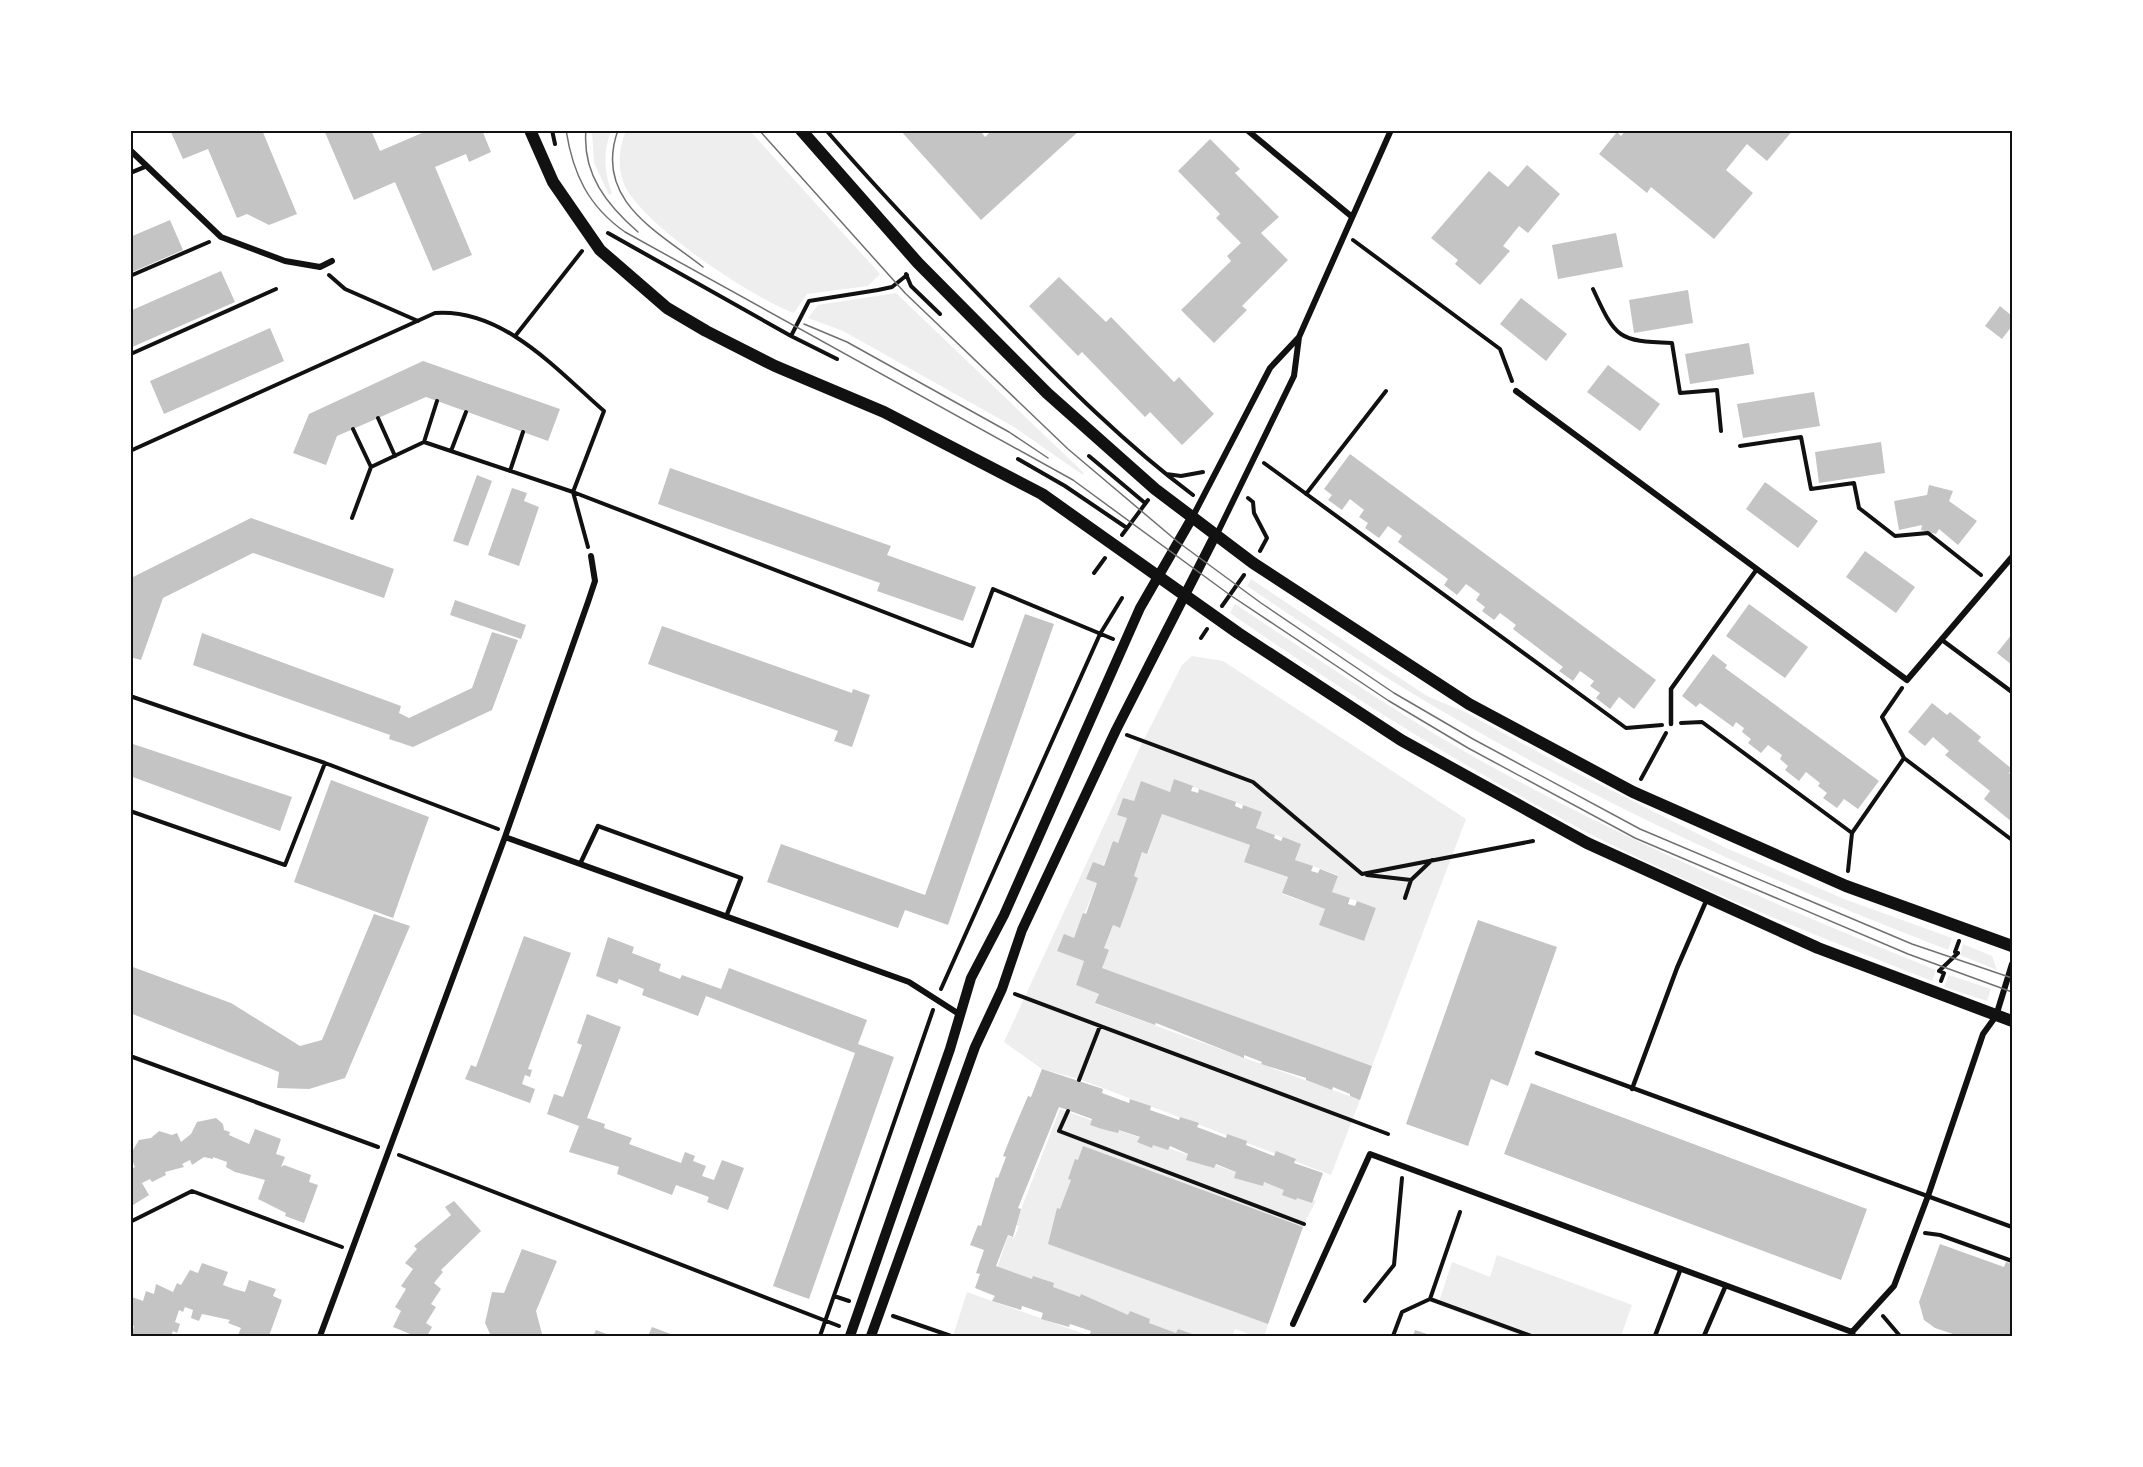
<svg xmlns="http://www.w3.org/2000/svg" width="2143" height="1467" font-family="Montserrat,sans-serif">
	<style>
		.green { fill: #eee }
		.building { fill: #c4c4c4 }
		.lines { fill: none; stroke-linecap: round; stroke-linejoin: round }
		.path { stroke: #111; stroke-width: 4 }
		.service { stroke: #111; stroke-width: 4.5 }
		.minor { stroke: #111; stroke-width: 6 }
		.tertiary { stroke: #111; stroke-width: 10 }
		.secondary { stroke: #111; stroke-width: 12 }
		.tram { stroke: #707070; stroke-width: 1.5 }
		.neatline { fill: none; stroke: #111; stroke-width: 2 }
	</style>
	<rect width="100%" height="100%" fill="#fff"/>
	<path class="green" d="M592,131H611C603,151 604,173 612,193L609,195L594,163Z
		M626,131H750L880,274L868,286L807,294L794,313C752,298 641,224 624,184C617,167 619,147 626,131Z
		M896,293L1084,473L1083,475L1014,427L843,331L808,318L818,305Z
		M1251,579L1427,696L1465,712L1571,770L1726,848L1844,899L1952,938L1948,950C1780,885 1617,812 1461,722C1387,680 1317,633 1247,586Z
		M1235,604C1324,663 1413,725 1507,775C1646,850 1790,911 1936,970L1932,981C1822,938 1712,895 1606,842C1475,775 1351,697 1230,613Z
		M1192,656L1223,661L1466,819L1372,1066L1102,968L1108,950L1104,948L1113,925L1119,928L1138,878L1134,876L1142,852L1148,853L1162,814L1250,845L1244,862L1288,877L1282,894L1325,909L1320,925L1364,941L1376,908L1332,892L1338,875L1295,860L1300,844L1256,828L1262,812L1174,780L1170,792L1141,782L1131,808L1117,815L1127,818L1118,843L1113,841L1101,872L1087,879L1097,883L1072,944L1061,940L1058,951L1084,961L1076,985L1099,994L1096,1004L1360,1100L1331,1175L1079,1079L1042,1069L1004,1042L1142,743L1182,665Z
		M1963,944L1992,956L1997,970L1960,955Z
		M1949,975L1991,989L1987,1001L1944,987Z
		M1060,1109L1316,1201L1304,1224L1264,1336H1254L1235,1329L1232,1336H1183L997,1268L1008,1236L1014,1238L1019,1226L1015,1225Z
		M1497,1255L1632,1305L1621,1336H1522L1438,1305L1452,1262L1490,1277Z
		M967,1292L1090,1336H953Z"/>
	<path class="building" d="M170,130H262L297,214L269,225L247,214L237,218L208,149L183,159Z
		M324,130H371L380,151L429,130H482L491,152L469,162L466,154L435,167L472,255L433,271L395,182L354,200Z
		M900,130H980L985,137L992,130H1080L981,220Z
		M1626,130H1793L1767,161L1747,144L1726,170L1753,193L1714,239L1651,187L1647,193L1599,154L1617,132L1621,136Z
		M1210,139L1240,169L1235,173L1279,217L1261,233L1288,260L1242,306L1247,310L1214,343L1181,310L1231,261L1227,256L1241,243L1216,218L1220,214L1178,171Z
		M1527,165L1560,194L1528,233L1519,226L1503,246L1510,251L1480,285L1455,264L1458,260L1431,238L1489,171L1508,187Z
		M170,220L183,250L130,273V237Z
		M1616,233L1623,267L1558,279L1552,245Z
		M221,271L235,302L130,348V311Z
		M1059,277L1106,322L1111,317L1174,382L1179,377L1214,414L1182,445L1150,412L1145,417L1082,352L1078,356L1029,306Z
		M1688,290L1693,323L1634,333L1629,300Z
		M1521,298L1567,334L1546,361L1500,324Z
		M2000,306L2012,316V326L2002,339L1985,326Z
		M270,328L284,361L164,414L150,381Z
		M1749,343L1754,374L1690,384L1685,354Z
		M423,361L560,409L548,441L426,397L337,436L326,465L293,453L309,414Z
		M1608,365L1660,404L1640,431L1587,392Z
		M1814,392L1820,426L1743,438L1737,404Z
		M1881,442L1885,473L1819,483L1815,452Z
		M1350,454L1656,680L1634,709L1619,697L1610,709L1596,698L1600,693L1590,686L1594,681L1580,671L1573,681L1559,671L1563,667L1513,629L1516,625L1500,613L1494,620L1482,611L1485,607L1476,600L1480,594L1466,584L1457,595L1444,585L1448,579L1398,542L1402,536L1388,526L1379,538L1365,528L1368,523L1359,517L1364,510L1350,499L1342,510L1328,500L1332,495L1324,489Z
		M670,468L891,546L887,555L976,587L963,621L877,591L880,583L658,504Z
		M477,475L492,481L468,546L453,541Z
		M1765,482L1818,521L1798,548L1746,509Z
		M1929,485L1953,491L1949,501L1977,521L1958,545L1939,529L1936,534L1921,530L1922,525L1899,530L1894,501L1927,495Z
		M512,488L527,493L524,501L539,507L519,566L488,555Z
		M251,518L394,569L384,598L253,553L163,598L141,660L130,657V584L133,577Z
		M1865,551L1915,587L1896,613L1846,577Z
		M455,600L526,625L521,639L450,615Z
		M1749,604L1808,647L1785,678L1726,636Z
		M1025,614L1054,624L948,925L905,910L898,928L767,882L781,844L925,895Z
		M662,626L852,693L853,689L870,695L852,747L834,741L838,731L648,664Z
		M492,632L518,640L492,710L413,747L389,739L390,735L193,665L202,633L401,706L399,713L409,718L472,688Z
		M2012,634V665L1997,653Z
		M1713,654L1727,665L1725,668L1879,781L1858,809L1844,799L1837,808L1823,798L1827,793L1818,786L1820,783L1806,772L1799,781L1785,770L1788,766L1780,759L1782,755L1768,745L1761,753L1748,743L1751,739L1742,732L1744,728L1736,722L1733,727L1700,703L1696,707L1682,696Z
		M1932,703L1947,715L1950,712L1981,737L1978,741L2012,769L2009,773L2012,776V822L1984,799L1990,791L1945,755L1949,751L1933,737L1925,746L1908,732Z
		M130,743L292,797L280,831L130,776Z
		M1174,779L1193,786L1191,791L1195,792L1198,793L1199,789L1236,802L1235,806L1242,809L1243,805L1262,812L1256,828L1275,835L1274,838L1281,841L1283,837L1301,844L1295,860L1313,866L1311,871L1318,873L1320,869L1338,876L1332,892L1350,898L1348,904L1355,906L1357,901L1376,908L1364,941L1319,925L1325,909L1282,893L1288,877L1244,862L1250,845L1162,814L1147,854L1142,852L1134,876L1138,878L1120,928L1113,925L1104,948L1109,950L1102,968L1372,1066L1360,1100L1350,1096V1094L1333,1087L1332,1090L1306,1080V1078L1261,1064L1262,1062L1244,1055V1058L1156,1023L1155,1025L1095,1003L1099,994L1076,985L1084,961L1057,951L1064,934L1074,938L1083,913L1086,914L1097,883L1086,879L1093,862L1104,866L1113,841L1118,843L1127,818L1117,815L1123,798L1134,801L1141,781L1170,792Z
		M331,780L429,817L393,918L294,882Z
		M374,914L410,926L345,1078L309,1089L277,1088L279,1072L130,1013V966L231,1003L300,1046L322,1040Z
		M1478,920L1557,947L1508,1086L1491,1079L1468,1146L1406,1124Z
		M524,936L571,953L528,1069L532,1070L530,1077L525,1075L522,1084L535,1089L530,1103L465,1079L471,1065L476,1067Z
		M608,937L634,947L632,953L661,964L659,971L680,979L682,975L721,989L729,968L867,1020L858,1044L894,1057L809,1299L773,1286L855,1053L706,996L698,1016L642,995L644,989L619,979L617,984L596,976Z
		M587,1014L621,1027L587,1118L605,1124L604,1128L632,1138L629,1144L681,1163L685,1152L695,1156L693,1161L706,1166L702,1176L714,1180L722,1160L744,1168L728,1210L707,1202L709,1197L676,1185L672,1195L617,1174L619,1167L569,1152L579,1126L547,1114L554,1094L563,1097L582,1045L577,1043Z
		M1042,1069L1103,1089L1102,1093L1129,1103L1130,1099L1151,1106L1150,1110L1179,1120L1180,1117L1199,1123L1197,1127L1226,1138L1227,1134L1247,1141L1246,1145L1274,1156L1276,1151L1296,1159L1294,1163L1323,1173L1312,1203L1297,1198L1296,1200L1282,1195L1284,1190L1264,1182L1263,1186L1234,1178L1236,1172L1216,1164L1214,1168L1186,1160L1188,1154L1170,1146L1168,1150L1153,1145L1152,1148L1137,1142L1140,1137L1119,1130L1118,1133L1102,1129L1090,1125L1092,1119L1059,1107L1018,1208L1021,1209L1013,1237L1008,1235L996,1266L1032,1279L1033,1276L1054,1283L1053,1287L1080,1297L1081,1294L1128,1315L1130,1311L1150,1319L1149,1323L1176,1333L1178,1329L1198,1336H1089L1091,1331L1070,1324L1069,1327L1041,1319L1043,1313L1022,1306L1021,1310L992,1301L995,1296L975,1288L980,1274L976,1273L984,1250L970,1245L978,1225L981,1226L996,1177L998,1178L1006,1157L1003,1156L1011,1136L1028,1096L1031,1097Z
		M1531,1083L1867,1209L1841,1280L1504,1154Z
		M216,1118L223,1124L224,1130L230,1132L229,1135L249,1144L255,1129L281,1139L276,1154L285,1157L281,1167L284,1165L311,1175L309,1182L318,1185L304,1223L285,1216L286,1213L258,1199L265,1180L235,1172L226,1167L227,1162L213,1157V1159L204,1157L192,1165L190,1160L182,1164L184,1167L165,1172L166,1175L152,1182L150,1179L142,1183L149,1195L130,1207V1170L135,1167L130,1155L139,1140L151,1138L159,1131L172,1135L177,1133L181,1142L191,1134L197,1122Z
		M1083,1146L1303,1227L1268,1324L1048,1244L1057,1208L1060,1209L1071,1180L1068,1179L1075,1159L1078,1160Z
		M454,1201L481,1231L441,1270L443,1272L434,1283L441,1289L431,1304L436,1307L426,1323L432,1327L427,1336H415L393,1327L401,1311L395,1307L406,1289L401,1286L413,1269L405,1263L417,1249L414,1246L451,1215L445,1207Z
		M1940,1244L2004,1267L2006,1262L2012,1264V1336H1959L1935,1328L1924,1320L1919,1302Z
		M522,1249L557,1261L536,1311L542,1334L549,1336H491L485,1323L492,1292L504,1293Z
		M202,1263L228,1272L223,1285L234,1289L245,1292L249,1280L276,1289L273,1296L282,1300L269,1336L249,1334L242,1336L238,1335L241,1328L228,1323L230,1320L202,1314L199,1321L191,1318L193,1310L185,1307L183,1312L179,1310L175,1322L180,1324L177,1333L173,1331L171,1336H131L134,1326L130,1325L132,1297L143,1301L146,1291L154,1294L156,1284L173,1292L177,1283L181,1285L190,1270L198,1273Z
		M652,1327L676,1336H648Z
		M596,1330L612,1336H593Z
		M1415,1330L1433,1336H1413Z"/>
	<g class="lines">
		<path class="path" d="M552,130L555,144
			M826,130C884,197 945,260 1006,323C1065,384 1125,444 1193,495
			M608,233L791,336
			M1353,240L1500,349L1512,381
			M906,274L911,286L940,314
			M329,275L345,289L418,321
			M130,276L209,242
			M1593,289C1616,339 1618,341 1672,343L1680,393L1717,390L1721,431
			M516,335L582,251
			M133,353L276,289
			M837,359L791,336L809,301L878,290L892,287L907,275
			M378,418L395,456
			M353,429L371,467
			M424,442L437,401
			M1740,446L1801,437L1811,489L1854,483L1859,508L1895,536L1928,533L1981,575
			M130,451L435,313C503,308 557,370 604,411L573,492L588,547
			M451,451L466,412
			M1089,456L1145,503
			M1018,459L1065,486L1127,528
			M1264,463L1626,728L1662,725
			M510,471L523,432
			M1166,474L1181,476L1203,472
			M1306,494L1386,391
			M1248,498L1253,502L1254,513L1267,538L1260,551
			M352,518L371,467L424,442L573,492L972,646L993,589L1113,639
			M1122,535L1148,500
			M1094,573L1105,558
			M1222,606L1244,575
			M1201,638L1207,629
			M1902,688L1882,717L1904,758
			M130,696L325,763L498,829
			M1681,723L1702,722L1852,833L1904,758L2012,840
			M1127,735L1253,782L1362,874L1533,841
			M1641,779L1666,733
			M130,811L285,865L325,763
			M1848,871L1852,833
			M1367,875L1411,880L1432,860
			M1405,898L1411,880
			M1941,981L1944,973L1939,971L1958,953L1955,952L1959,941
			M941,989L1100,634L1122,598
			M1015,994L1388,1134
			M130,1056L378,1147
			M1079,1080L1100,1026
			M1068,1111L1059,1131L1304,1224
			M399,1155L839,1326
			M130,1222L192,1191L342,1247
			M1925,1233L1940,1235L2012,1261
			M834,1296L849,1301
			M1430,1299L1460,1212
			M1365,1301L1394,1265L1402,1178
			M893,1316L951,1336
			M1883,1316L1900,1336
			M820,1336L933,1010
			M1393,1336L1402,1312L1430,1299L1531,1336"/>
		<path class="service" d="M130,173L147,166
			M1942,640L2012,692
			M1671,724V689L1757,569
			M580,864L598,826L741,878L726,917
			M1537,1053L2012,1227
			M1632,1089L1677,968L1707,899
			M1655,1336L1681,1268
			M1704,1336L1726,1285"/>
		<path class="minor" d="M1247,130L1351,216
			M130,150L221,237L285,261L320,267L332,261
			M1516,391L1907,680L2012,557
			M1192,518L1270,368L1299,337
			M1216,536L1294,376L1299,337L1391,130
			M505,837L909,982L959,1014
			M1293,1324L1370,1154L1852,1332
			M320,1336L505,837L588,602L595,581L591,556
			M1853,1336L1852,1332L1894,1286L1928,1196L1983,1034L1996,1016L2012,964"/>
		<path class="tertiary" d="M850,1336L950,1049L971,978L1004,915L1140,608L1192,518
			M871,1336L975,1047L1002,989L1022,930L1116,730L1215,536"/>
		<path class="secondary" d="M530,130L553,182L600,250L667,308L706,331L775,366L884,412L1042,494L1238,633L1401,740L1587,843L1818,948L2012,1021
			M801,130L918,263L1047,393L1155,489L1253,563L1469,704L1633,792L1846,886L2012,946"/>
		<path class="tram" d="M566,130C573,174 588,206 625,232L1073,480L1230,595L1389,701L1468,748L1635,838L1908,954L2012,992
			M586,130C582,174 607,205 638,232
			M618,130C593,200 657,231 703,267
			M759,130L905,293L1068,449L1178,542L1261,603L1394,693L1473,739L1640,829L1912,944L2012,978
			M804,324L847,342L1009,432L1048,458"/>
	</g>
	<rect width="2143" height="1467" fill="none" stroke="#ffffff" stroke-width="264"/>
	<rect x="132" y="132" width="1879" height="1203" class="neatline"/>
</svg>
